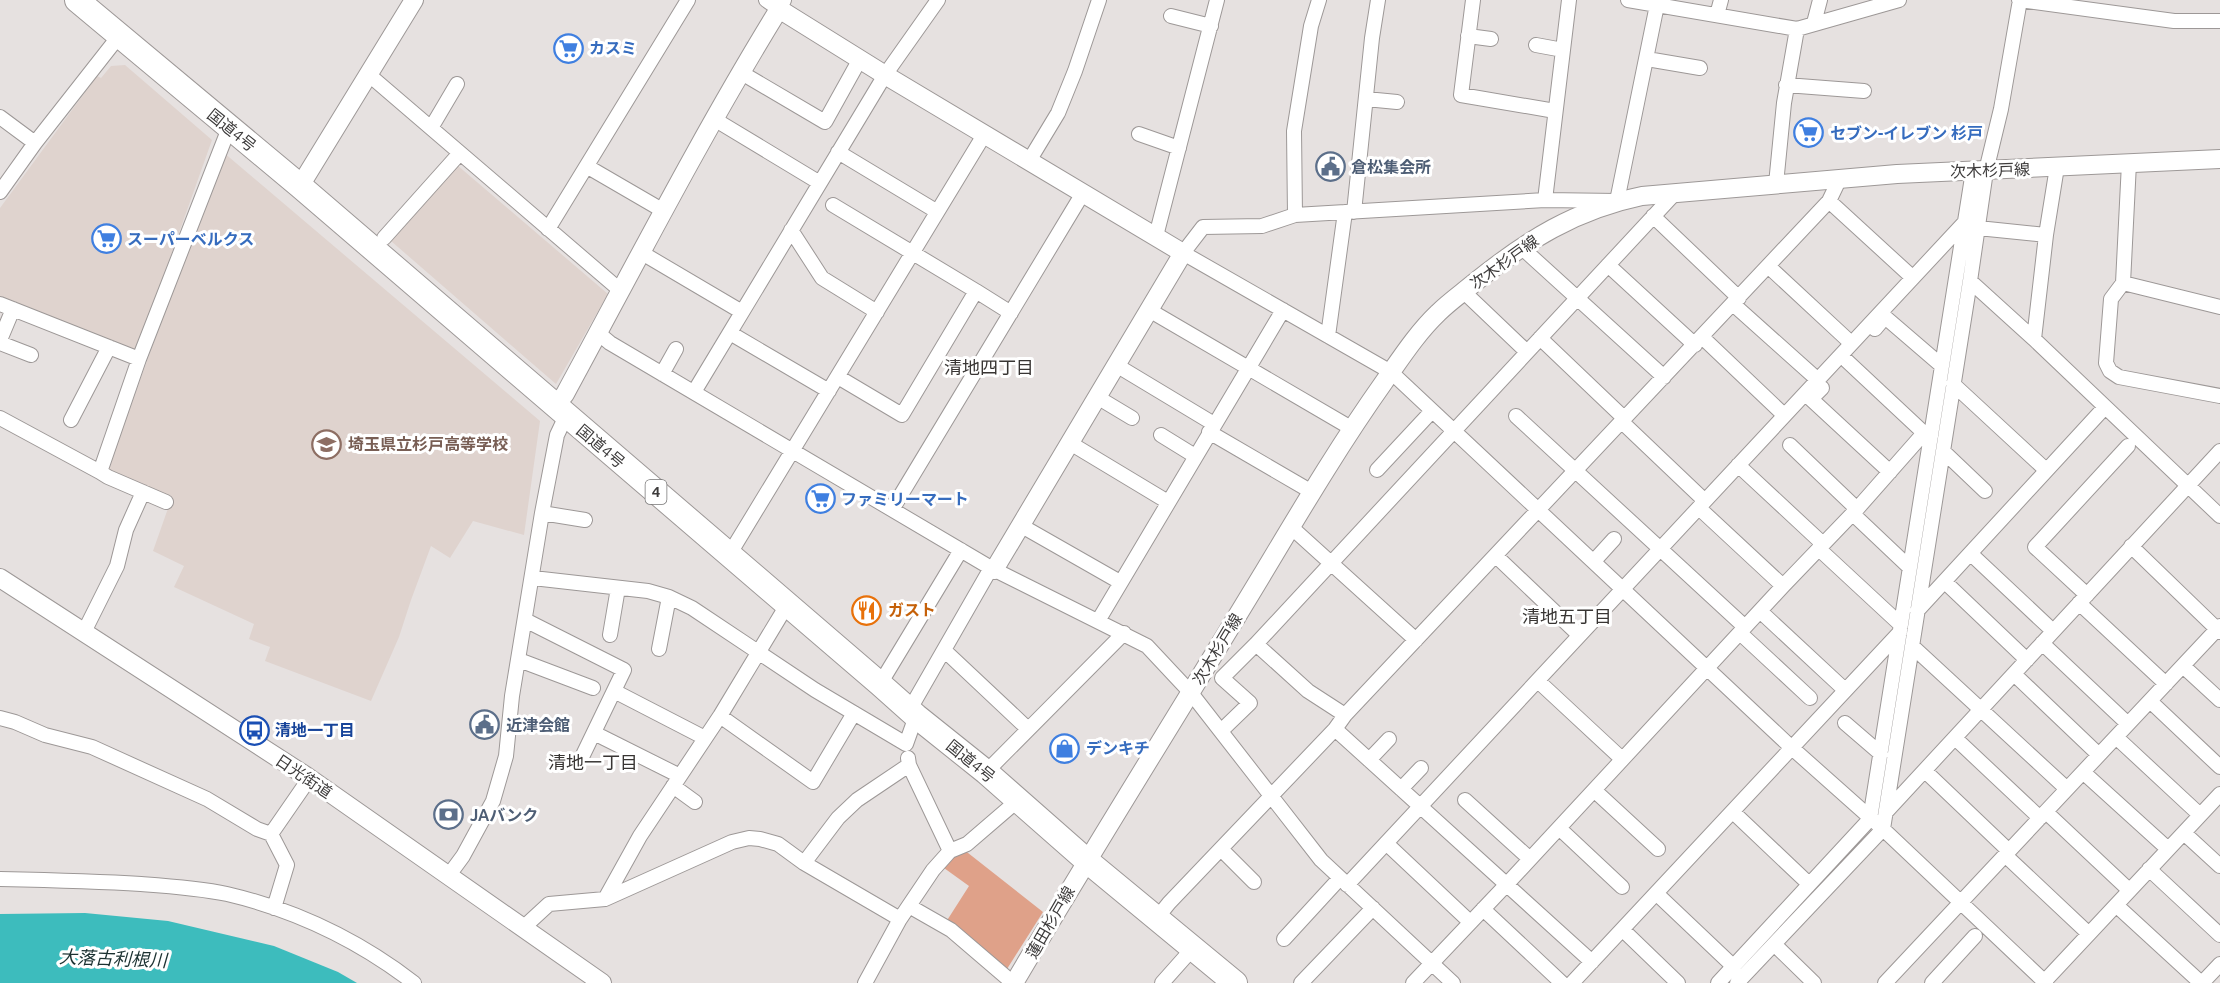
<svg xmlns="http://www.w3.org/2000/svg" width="2220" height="983" font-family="Ubuntu,'Noto Sans JP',sans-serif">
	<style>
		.built { fill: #dfd3ce }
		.green { fill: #dfa189 }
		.water { fill: #3dbcbd }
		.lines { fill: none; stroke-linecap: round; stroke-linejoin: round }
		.street-casing { stroke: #9d9897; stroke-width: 16 }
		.secondary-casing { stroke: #9d9897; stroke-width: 20 }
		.highway-casing { stroke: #9d9897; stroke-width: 26 }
		.street { stroke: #fff; stroke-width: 14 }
		.secondary { stroke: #fff; stroke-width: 18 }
		.highway { stroke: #fff; stroke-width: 24 }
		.labels { text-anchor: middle; stroke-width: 6; stroke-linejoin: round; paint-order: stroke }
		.shield { fill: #fff; stroke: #777676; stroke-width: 1.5 }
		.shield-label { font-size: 15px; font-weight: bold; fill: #3d3b3b }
		.shop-label { font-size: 16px; font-weight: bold; fill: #366cbe; stroke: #fff; text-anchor: start }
		.street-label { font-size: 16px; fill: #3d3b3b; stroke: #fff }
		.service-label { font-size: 16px; font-weight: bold; fill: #4e5e75; stroke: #fff; text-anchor: start }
		.education-label { font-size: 16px; font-weight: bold; fill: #785e54; stroke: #fff; text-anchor: start }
		.food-label { font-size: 16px; font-weight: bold; fill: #c56008; stroke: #fff; text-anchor: start }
		.transit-label { font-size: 16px; font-weight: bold; fill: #164399; stroke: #fff; text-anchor: start }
		.neighbourhood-label { font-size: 18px; fill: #383533; stroke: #fff }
		.water-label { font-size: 18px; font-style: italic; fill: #1b3131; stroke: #fff }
	</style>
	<rect width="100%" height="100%" fill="#e6e1e0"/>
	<path class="built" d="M125,65L212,140L138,348L134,351L0,298V208L97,76L101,78L111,66Z
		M223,152L540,421L524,535L473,521L450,558L431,546L411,600L399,637L371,701L265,661L270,647L249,639L254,624L174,587L184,566L153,551L172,497L112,475L108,468Z
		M457,165L608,294L556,384L391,241Z"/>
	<path class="green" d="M963,849L1043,912L1007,969L946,922L969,886L944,868L955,855Z"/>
	<path class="water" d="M85,913L168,921L274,946L338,972L357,983H0V914Z"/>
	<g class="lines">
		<defs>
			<path id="street" d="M766,0L779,9L784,0
				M1473,0L1461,95L1555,111
				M1628,0L1797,29L1899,0
				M1658,0L1617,201L1545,200L1295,215L1262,226L1203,227L1183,253L1391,372L1792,748L1883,829L1737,983
				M2019,0L2174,21H2220
				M2020,0L2001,109L1986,171L1970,281L1883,829L2046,983
				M1717,15L1721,0
				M1171,16L1211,26
				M1814,23L1820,0
				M1468,36L1491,39
				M1536,45L1563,50
				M1647,59L1700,68
				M740,72L825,122L860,59
				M368,74L621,291
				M1786,85L1864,91
				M1366,99L1397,102
				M0,117L35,143
				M714,119L820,183
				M431,128L457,84
				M1139,134L1179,148
				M838,152L936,211
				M1029,161L1058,113L1075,71L1099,0
				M2129,163L2123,283L2220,307
				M588,167L662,210
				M1776,184L1784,103L1797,29
				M0,192L35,143L119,36
				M1545,200L1569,0
				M1829,201L1912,277
				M833,205L976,291L902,415L838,377
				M1354,212L1372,38L1378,0
				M1295,215L1294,131L1311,26L1319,0
				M1653,216L1739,298
				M1978,228L2046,235
				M548,229L688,0
				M791,230L822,278L877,312
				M1156,236L1217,0
				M384,238L460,153
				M1521,247L1664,377
				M642,253L742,312
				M1608,265L1695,345
				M1768,266L1851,343
				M1970,281L2034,339L2220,516
				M2123,283L2111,299L2106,363L2110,371L2119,377L2220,396
				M976,291L1011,313
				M1464,292L1527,352
				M0,304L139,359L229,128
				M1733,304L1818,380
				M1149,310L1351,428
				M1875,329L1885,317L1942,366
				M598,333L610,343L991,568L1147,646L1191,693L1321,860L1453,983
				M730,333L829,391
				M1328,336L1345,212
				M1702,337L1784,415
				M1540,338L1625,419
				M2034,339L2046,235L2057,167
				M0,340L13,309
				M0,343L31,355
				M1847,361L1924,433
				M1116,365L1214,424
				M662,374L676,349
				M1953,384L2046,470
				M1822,388L1811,399L1890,472
				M694,392L885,75L938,0
				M1097,397L1132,418
				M1516,416L1745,627
				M0,418L100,472L139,359
				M71,420L109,347
				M1622,422L1705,501
				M1209,432L1312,492
				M1161,435L1195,456
				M1070,443L1168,502
				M1790,445L1857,509
				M1943,451L1985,491
				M1738,465L1823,544
				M1377,470L1432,411
				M100,472L108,477L166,502
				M893,508L1083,193
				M1699,508L1783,586
				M542,513L585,520
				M1853,514L1909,567
				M1020,525L1120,582
				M1291,527L1416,640
				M2131,546L2220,632
				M1819,549L1901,625
				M1971,554L2053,631
				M729,555L984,135
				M1496,556L1579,635
				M1594,561L1614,539
				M533,578L648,591L669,597L692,608L815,690L906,744L916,716
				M1945,582L2027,660
				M2087,595L2035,547L2128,446
				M2079,603L2166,684
				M1760,611L1845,690
				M1917,611L2105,407
				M525,620L624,670L582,757
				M1098,621L1283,310
				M84,632L117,566L126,530L143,492
				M1740,633L1810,698
				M610,635L618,588
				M2042,643L2128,724
				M1256,644L1308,691L1345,715
				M1912,646L2067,789
				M659,649L669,597
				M944,650L1028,729
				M519,660L593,688
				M2183,666L2220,700
				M2014,674L2099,755
				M1538,681L1622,759
				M880,684L961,550
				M614,691L705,738
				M2150,701L2220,767
				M910,709L991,568
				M720,716L813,782L854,713
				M0,718L15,722L45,735L92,747L207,799L257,829L271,834
				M1845,723L1881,754
				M1335,729L1592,962
				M1221,731L1250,703L1222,678L1256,644L1676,192
				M594,733L680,776
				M2116,737L2200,815
				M1955,738L2040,818
				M908,758L909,765L950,851
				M1369,760L1389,739
				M1925,771L2009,851
				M986,772L1124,633
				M2083,772L2168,849
				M673,786L695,802
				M1401,789L1421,768
				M1594,790L1658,849
				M1465,800L1530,859
				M1733,812L1809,884
				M1886,812L2220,451
				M2046,812L2129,890
				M1559,828L1622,887
				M2184,833L2220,866
				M1386,843L1470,922
				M1221,849L1254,882
				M2005,855L2089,934
				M804,863L838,818L857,800L909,765
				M2149,869L2220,935
				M449,875L463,856L493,801L506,756L512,696L542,513L557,435L566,416
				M0,879C47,880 94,881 141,884C169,886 199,888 227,894C295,910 358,940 414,983
				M1347,885L1964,223
				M1657,894L1734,967
				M605,899L640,836L720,716L787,605
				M2116,905L2201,983
				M909,906L951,930L1013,983
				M274,908L287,865L271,834L309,779
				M1483,909L1562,983
				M1157,918L1169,903L1335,729L1345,715L1829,201L1840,178
				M524,927L549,904L605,899L732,842L749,838L760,839L778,844L804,863L900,919
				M1623,930L1678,983
				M1284,939L1340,878
				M1774,944L1814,983
				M865,983L900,919L933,870L950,851L967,844L1017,801
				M1162,983L1194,947
				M1301,983L1373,908
				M1413,983L1507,884L1783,586L1857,509L1924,433L1931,436
				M1572,983L1900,632
				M1718,983L1870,819L1973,171
				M1885,983L2220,626
				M1932,983L1975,936
				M2043,983L2220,794
				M2202,983L2220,964"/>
			<path id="secondary" d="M300,186L414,0
				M555,406L565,394C635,265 702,134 779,9L885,75L1183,253L994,570
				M0,578L306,776L602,983
				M1014,983C1095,846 1180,711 1262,575C1301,510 1340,444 1384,382C1401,358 1417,333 1438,313C1449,302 1462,293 1474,283C1527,240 1575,210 1642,196L1897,174L2220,159"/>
			<path id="highway" d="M77,0L300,186L880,684L916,716L986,772L1086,860L1235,983"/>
		</defs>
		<use href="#street" class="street-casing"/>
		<use href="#secondary" class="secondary-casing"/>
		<use href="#highway" class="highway-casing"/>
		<use href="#street" class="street"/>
		<use href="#secondary" class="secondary"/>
		<use href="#highway" class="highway"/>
	</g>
	<defs>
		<symbol id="supermarket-ring" viewBox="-11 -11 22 22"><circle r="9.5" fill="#fff" stroke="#3f7fe0" stroke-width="1.5"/><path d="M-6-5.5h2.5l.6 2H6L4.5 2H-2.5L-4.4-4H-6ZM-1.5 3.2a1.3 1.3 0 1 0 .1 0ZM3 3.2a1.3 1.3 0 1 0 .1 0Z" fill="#3f7fe0"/></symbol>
		<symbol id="civic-ring" viewBox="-11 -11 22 22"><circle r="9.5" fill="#fff" stroke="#5c6f8a" stroke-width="1.5"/><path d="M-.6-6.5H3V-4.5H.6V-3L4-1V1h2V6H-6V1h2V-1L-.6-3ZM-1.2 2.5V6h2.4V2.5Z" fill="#5c6f8a"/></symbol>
		<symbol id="school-ring" viewBox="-11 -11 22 22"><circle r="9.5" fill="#fff" stroke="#8d6e63" stroke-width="1.5"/><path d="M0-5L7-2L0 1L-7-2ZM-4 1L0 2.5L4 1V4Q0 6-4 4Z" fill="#8d6e63"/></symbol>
		<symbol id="restaurant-ring" viewBox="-11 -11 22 22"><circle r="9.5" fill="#fff" stroke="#e8710a" stroke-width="1.5"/><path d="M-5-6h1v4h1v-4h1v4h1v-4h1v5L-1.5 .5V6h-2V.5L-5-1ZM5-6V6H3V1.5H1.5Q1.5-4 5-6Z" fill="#e8710a"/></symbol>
		<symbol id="bus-ring" viewBox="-11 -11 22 22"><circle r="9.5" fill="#fff" stroke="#1a4fb4" stroke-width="1.5"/><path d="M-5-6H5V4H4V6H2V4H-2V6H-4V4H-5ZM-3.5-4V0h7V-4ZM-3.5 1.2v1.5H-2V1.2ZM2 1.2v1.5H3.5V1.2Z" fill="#1a4fb4"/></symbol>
		<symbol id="shop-ring" viewBox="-11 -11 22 22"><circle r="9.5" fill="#fff" stroke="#3f7fe0" stroke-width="1.5"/><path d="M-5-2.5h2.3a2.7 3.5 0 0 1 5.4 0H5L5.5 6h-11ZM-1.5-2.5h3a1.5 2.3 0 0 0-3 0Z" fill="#3f7fe0"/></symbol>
		<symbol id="bank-ring" viewBox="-11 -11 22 22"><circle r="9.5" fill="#fff" stroke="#5c6f8a" stroke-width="1.5"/><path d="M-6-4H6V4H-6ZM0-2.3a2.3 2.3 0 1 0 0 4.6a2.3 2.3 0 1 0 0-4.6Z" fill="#5c6f8a"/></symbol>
	</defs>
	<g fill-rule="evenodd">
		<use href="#supermarket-ring" x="552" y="32" width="33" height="33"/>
		<use href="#supermarket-ring" x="1792" y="116" width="33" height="33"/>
		<use href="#civic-ring" x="1314" y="150" width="33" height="33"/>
		<use href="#supermarket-ring" x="90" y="222" width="33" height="33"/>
		<use href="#school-ring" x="310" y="428" width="33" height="33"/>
		<use href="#supermarket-ring" x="804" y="482" width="33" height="33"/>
		<use href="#restaurant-ring" x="850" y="594" width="33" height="33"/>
		<use href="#civic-ring" x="468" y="708" width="33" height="33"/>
		<use href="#bus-ring" x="238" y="714" width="33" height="33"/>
		<use href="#shop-ring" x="1048" y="732" width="33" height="33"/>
		<use href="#bank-ring" x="432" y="798" width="33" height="33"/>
	</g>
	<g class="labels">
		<rect class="shield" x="645.5" y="480" width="21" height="24" rx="4.5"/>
		<g class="shield-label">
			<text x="656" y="497">4</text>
		</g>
		<g class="shop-label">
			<text x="589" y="54">カスミ</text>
			<text x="1830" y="139">セブン-イレブン 杉戸</text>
			<text x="127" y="245">スーパーベルクス</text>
			<text x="841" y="505">ファミリーマート</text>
			<text x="1086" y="754">デンキチ</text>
		</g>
		<g class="street-label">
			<text transform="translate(232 130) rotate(39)" y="6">国道4号</text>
			<text transform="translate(1990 170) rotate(-2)" y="6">次木杉戸線</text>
			<text transform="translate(1504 262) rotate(-36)" y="6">次木杉戸線</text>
			<text transform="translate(601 446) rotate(40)" y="6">国道4号</text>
			<text transform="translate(1217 649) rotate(-59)" y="6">次木杉戸線</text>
			<text transform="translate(971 761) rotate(39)" y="6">国道4号</text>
			<text transform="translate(304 776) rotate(34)" y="6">日光街道</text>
			<text transform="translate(1050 922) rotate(-60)" y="6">蓮田杉戸線</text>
		</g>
		<g class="service-label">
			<text x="1351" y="173">倉松集会所</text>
			<text x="506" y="731">近津会館</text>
			<text x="470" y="821">JAバンク</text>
		</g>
		<g class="education-label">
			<text x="348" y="450">埼玉県立杉戸高等学校</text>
		</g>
		<g class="food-label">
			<text x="888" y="616">ガスト</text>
		</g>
		<g class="transit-label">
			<text x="275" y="736">清地一丁目</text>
		</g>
		<g class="neighbourhood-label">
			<text x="989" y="374">清地四丁目</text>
			<text x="1567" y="623">清地五丁目</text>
			<text x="593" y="769">清地一丁目</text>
		</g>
		<g class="water-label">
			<text transform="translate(113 959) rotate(2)" y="6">大落古利根川</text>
		</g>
	</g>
</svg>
